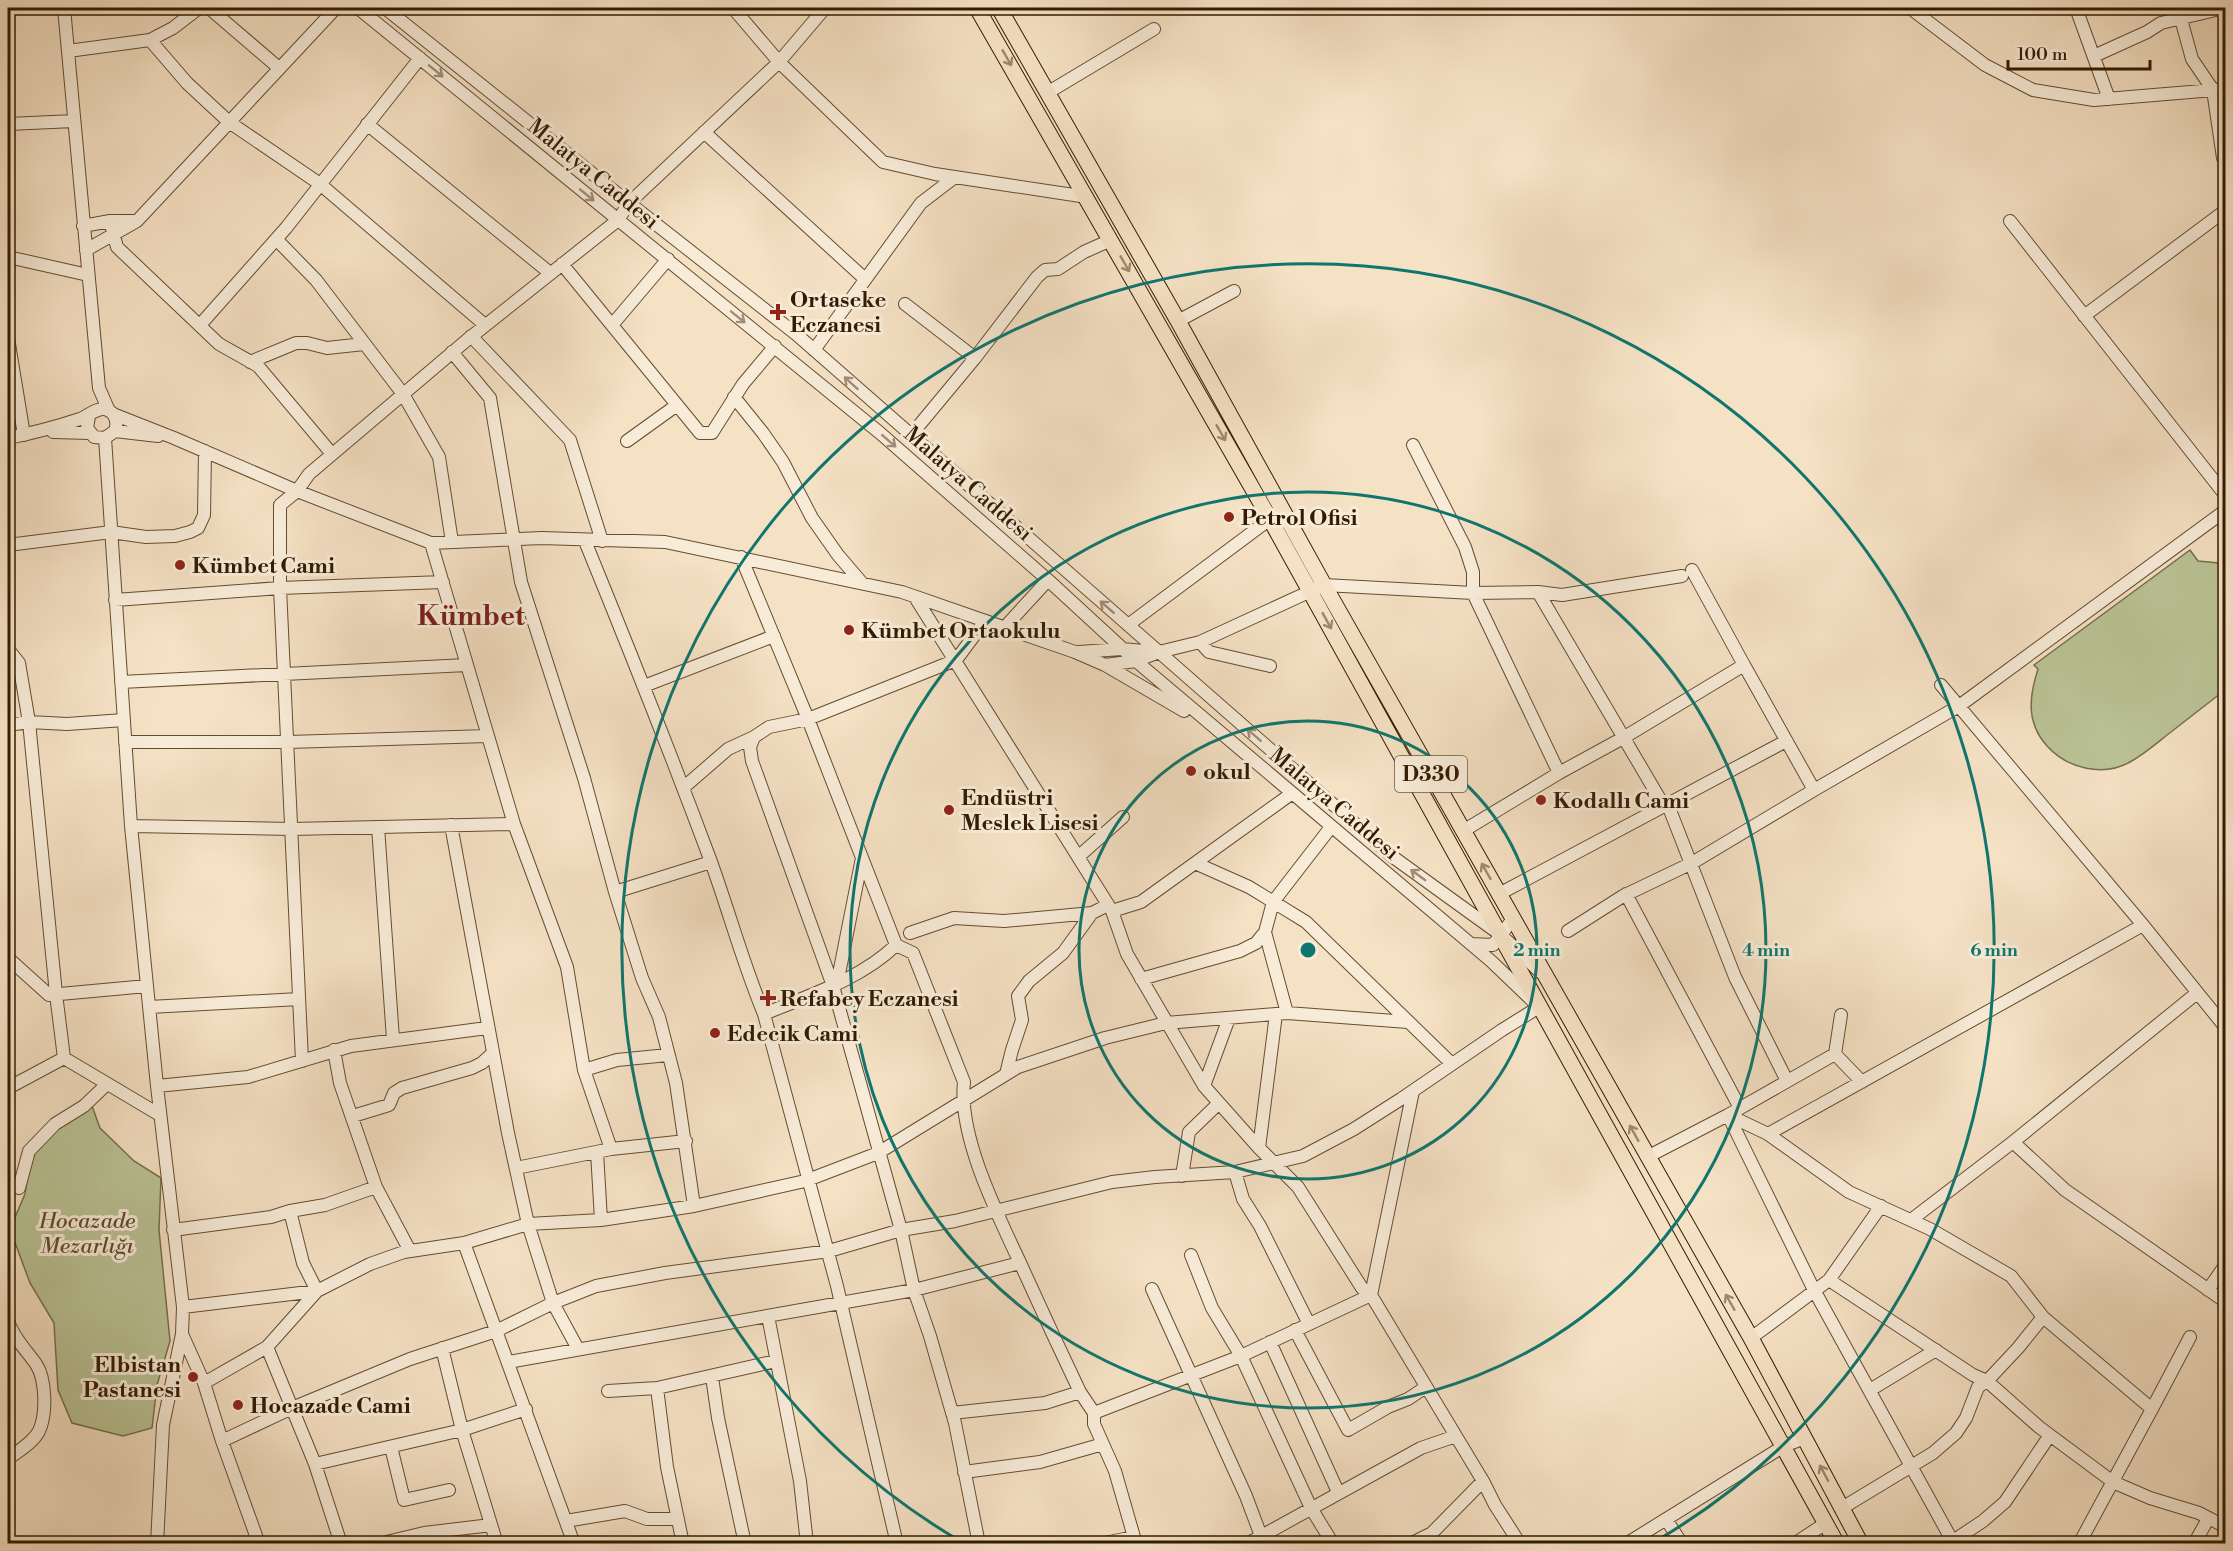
<svg xmlns="http://www.w3.org/2000/svg" width="2233" height="1551" font-family="'Libre Bodoni',serif">
	<style>
		.green { fill: #bac396; stroke: #766f4c; stroke-width: 1.5 }
		.lines { fill: none; stroke-linecap: round; stroke-linejoin: round }
		.minor-casing { stroke: #644c32; stroke-width: 14 }
		.major-casing { stroke: #331b01; stroke-width: 17 }
		.minor { stroke: #f8ecd9; stroke-width: 12 }
		.major { stroke: #f5e1c4; stroke-width: 15 }
		.oneway { stroke: #9e886c }
		.oneway2 { stroke: #9f8e78 }
		.ring { fill: none; stroke: #0f766e; stroke-width: 3 }
		.poi-dot { fill: #8f2418; stroke: #f8ecd9; stroke-width: 2 }
		.labels { text-anchor: middle; stroke-width: 6; stroke-linejoin: round; paint-order: stroke }
		.shield { fill: #f8ecd9; stroke: #6e5a42; stroke-width: 1.5 }
		.shield-label { font-size: 21px; font-weight: bold; fill: #331b01 }
		.street-label { font-size: 22px; fill: #331b01; stroke: #f8ecd9 }
		.poi-label { font-size: 22px; font-weight: bold; fill: #331b01; stroke: #f8ecd9; text-anchor: start }
		.park-label { font-size: 22px; font-style: italic; fill: #5c4d2e; stroke: #f8ecd9 }
		.district-label { font-size: 28px; font-weight: bold; fill: #7a1f14; stroke: #f8ecd9 }
		.centre { fill: #0f766e; stroke: #f8ecd9; stroke-width: 3 }
		.ring-label { font-size: 18px; text-anchor: middle; font-weight: bold; fill: #0f766e; stroke: #f8ecd9; stroke-width: 6; stroke-linejoin: round; paint-order: stroke }
	</style>
	<rect width="100%" height="100%" fill="#f5e1c4"/>
	<filter id="stains"><feTurbulence type="fractalNoise" baseFrequency=".00333" numOctaves="4"/><feColorMatrix values="0 0 0 0 .2 0 0 0 0 .09 0 0 0 0 .02 0 0 0 .5 -.17"/></filter>
	<radialGradient id="worn" r=".72"><stop offset=".6" stop-color="#630" stop-opacity="0"/><stop offset="1" stop-color="#630" stop-opacity=".3"/></radialGradient>
	<path class="green" d="M2190,550L2198,561L2219,563L2225,567V690C2207,704 2189,718 2171,732C2158,742 2145,754 2130,762C2103,777 2068,769 2047,746C2026,723 2029,697 2038,669L2034,665Z
		M92,1106L100,1128L134,1161L161,1178L159,1230L170,1341L157,1385L152,1428L123,1436L72,1423L58,1390L54,1323L30,1283L10,1229L25,1194L32,1149L61,1118Z"/>
	<g class="lines">
		<defs>
			<path id="minor" d="M64,8L99,388L109,411
				M209,8L279,68
				M358,8L880,433L1048,580L1136,661L1491,961L1539,1007L1502,1030L1401,1099L1354,1129L1303,1156L1235,1172L1155,1177L1112,1182L955,1221L901,1230L829,1251L665,1273L596,1286L553,1303L578,1349
				M385,8L629,203L796,334L1393,857L1501,935L1540,972
				M733,8L779,62L883,162L935,174L1087,197
				M1910,8L1985,65L2033,90L2094,100L2226,89
				M2076,8L2109,99
				M2178,8L2192,59L2213,90L2223,158L2226,161
				M150,40L187,83L229,122L320,184L485,325
				M68,51L150,40L173,28L199,8
				M2094,56L2147,32L2161,23L2224,8
				M1047,93L1154,29
				M8,124L74,121
				M367,124L550,273
				M704,132L865,279
				M110,221L117,247L219,344L258,366L332,454
				M2010,221L2226,496
				M83,226L110,221H136
				M276,239L316,280L403,394L439,457L452,542
				M86,250L137,221L336,8
				M8,257L88,275
				M562,264L700,433H712L743,384L775,346
				M905,304L975,358
				M2084,316L2226,210
				M1178,321L1234,291
				M200,325L286,228L420,58
				M612,325L668,259
				M471,336L570,440L602,541
				M8,338L24,435
				M814,350L921,203L955,177
				M452,352L490,398L521,582L584,778L615,892L642,978L659,1017L676,1083L694,1206
				M250,362L296,343H307L327,348L364,344
				M734,397L763,433L783,462L812,518L838,555L862,583
				M113,414L174,438L297,491L431,543L542,538L665,542L902,592L1075,652L1105,665L1136,661L1159,652L1200,642L1324,585L1473,593L1538,592L1562,595L1682,576
				M115,431L158,436
				M53,432L90,433
				M911,435L975,358L1037,277L1045,270L1058,269L1084,252L1111,240
				M8,438C33,433 56,427 80,419C88,416 96,408 105,409C116,412 118,423 115,431L105,438L94,437L87,428L89,416
				M105,438L131,826L157,1086L183,1307L182,1334L204,1383L222,1441L259,1544
				M627,441L677,405
				M1413,445L1465,547L1473,572V593L1559,773L1463,831
				M585,541C628,646 670,752 710,859C729,911 743,964 764,1014L837,1286L897,1544
				M431,543L514,824L567,967L584,1070L611,1149
				M8,545L111,532L146,537L175,536L190,532L198,528L204,515L205,451
				M741,557L808,719L896,945L913,953L964,1082C958,1138 999,1217 1022,1267C1041,1309 1060,1350 1080,1392L1094,1413V1424L1115,1471L1136,1544
				M1538,592L1661,801L1668,805L1735,977L1787,1081
				M915,597L1112,911L1127,954L1204,1086L1259,1148L1298,1187L1362,1288L1371,1295L1483,1481L1495,1505L1520,1544
				M115,600L280,588L443,582
				M1128,625L1270,519
				M1005,627L1048,580
				M1200,642L1209,652L1270,666
				M8,649L19,663L29,722L56,994L64,1058L160,1115
				M1079,652L1122,649L1155,652
				M1105,665L1184,711
				M121,682L467,665
				M1941,685L2143,925L2226,1028
				M644,686L774,636
				M8,725L29,722L67,724L124,720
				M125,742H288L488,736
				M1559,773L1623,738L1744,665L1692,570
				M683,788L728,749L754,737
				M1814,790L1959,706L2226,510
				M131,826L292,829L514,824
				M378,827L393,1039
				M1078,857L1123,817
				M1195,863L1249,887L1306,922L1452,1064
				M615,892L711,862
				M1499,894L1786,741
				M1626,894L1740,1108
				M1112,911L1141,902L1291,794
				M1568,931L1623,896L1692,863L1814,790L1744,665
				M1265,932L1287,1013
				M910,933L954,918L1004,921L1092,913
				M1471,944L1493,945L1513,919
				M8,958L49,995L147,986
				M1141,979L1240,951L1256,943L1265,932L1273,902L1331,827
				M837,984L862,858
				M149,1007L299,999
				M764,1014C810,995 861,979 896,945
				M1841,1015L1835,1054L1728,1115L1814,1290L1954,1544
				M334,1050L340,1083L376,1187L410,1251
				M1835,1054L1862,1082
				M302,1061L280,588V505L297,491L309,474L467,340L618,220L629,203L779,62L825,8
				M584,1070L617,1060L668,1055
				M1006,1074L1012,1050L1022,1020L1018,996L1029,981L1063,953L1092,913L1108,905
				M157,1086L248,1077L351,1046L487,1028
				M1204,1086L1229,1018
				M8,1088L64,1058
				M353,1116L389,1105L394,1093L402,1088L472,1068L482,1063L493,1053
				M1768,1134L2143,925
				M2013,1142L2065,1190L2226,1302
				M1259,1148L1276,1014
				M597,1152L601,1220
				M1647,1157L1728,1115L1768,1134L1849,1192L1930,1229L2011,1276L2043,1317L2152,1409L2079,1544
				M516,1168L611,1149L686,1141
				M1235,1172L1243,1199L1260,1226L1309,1324
				M1182,1176L1189,1132L1218,1104
				M19,1188L29,1151L55,1124L84,1106L107,1084
				M1911,1220L2013,1142L2197,993
				M173,1230L271,1217L290,1211L325,1205L376,1187
				M464,1243L574,1544
				M1191,1255L1212,1308L1241,1356L1311,1508L1333,1544
				M1829,1280L1973,1375L1987,1381L2039,1427L2113,1482L2150,1498L2199,1513L2226,1527
				M1152,1289L1246,1496L1264,1544
				M2208,1290L2226,1264
				M183,1307L317,1291L370,1264L404,1252L464,1243L528,1224L601,1220L694,1206L805,1181L878,1153L1018,1067L1105,1038L1166,1023L1287,1013L1408,1022
				M768,1316L800,1481L807,1544
				M8,1321C13,1337 26,1350 36,1364C46,1379 47,1414 39,1431C33,1443 18,1451 8,1459
				M1295,1330L1348,1430L1388,1407L1408,1399L1426,1387
				M1751,1338L1829,1280L1881,1206
				M1270,1342L1338,1492
				M267,1347L315,1464L341,1544
				M442,1348L462,1430L497,1544
				M508,1362L914,1290L1020,1263
				M712,1377L718,1418L745,1544
				M204,1383L267,1347L317,1291L303,1263L290,1211
				M657,1388L667,1467L683,1544
				M1870,1390L1936,1350
				M608,1391L657,1388L776,1361
				M2152,1409L2190,1337
				M952,1413L1045,1403L1080,1392
				M1094,1413L1241,1356L1371,1295L1413,1091
				M222,1441L292,1408L410,1359L496,1331L553,1303L528,1224L508,1133L451,825
				M391,1447L404,1500L449,1490
				M315,1464L462,1430L526,1409
				M964,1472L1040,1462L1103,1444
				M1842,1508L1933,1453L1956,1433L1966,1418L1978,1387L1987,1381L2018,1348L2043,1317
				M1666,1519L1682,1544
				M566,1521L625,1511L647,1519H678
				M1953,1541L1983,1521L2005,1502L2050,1435
				M157,1544L163,1425L182,1334
				M378,1544L424,1533L491,1525
				M979,1544L955,1423L930,1336L914,1290L901,1230L833,986L752,761L750,747L754,737L769,727L808,719L956,660L985,621
				M1100,1544L1134,1537
				M1247,1544L1421,1448L1456,1436
				M1410,1544L1432,1533L1483,1481
				M1626,1544L1784,1446L1805,1438
				M1794,1544L1826,1523
				M2194,1544L2208,1519"/>
			<path id="major" d="M977,8L1270,519L1837,1544
				M999,8L1178,321L1324,585L1751,1338L1861,1544"/>
		</defs>
		<use href="#minor" class="minor-casing"/>
		<use href="#major" class="major-casing"/>
		<use href="#minor" class="minor"/>
		<use href="#major" class="major"/>
	</g>
	<defs><path id="oneway-shaft" d="M-6 0H5M1.5-3L5.5 0L1.5 3" fill="none" stroke-width="1.6" stroke-linecap="round" stroke-linejoin="round" transform="scale(1.5)"/></defs>
	<g class="oneway">
		<use href="#oneway-shaft" transform="translate(1007 58) rotate(60)"/>
		<use href="#oneway-shaft" transform="translate(1125 264) rotate(60)"/>
		<use href="#oneway-shaft" transform="translate(1221 433) rotate(60)"/>
		<use href="#oneway-shaft" transform="translate(1327 621) rotate(61)"/>
		<use href="#oneway-shaft" transform="translate(1486 871) rotate(-120)"/>
		<use href="#oneway-shaft" transform="translate(1634 1133) rotate(-119)"/>
		<use href="#oneway-shaft" transform="translate(1730 1302) rotate(-120)"/>
		<use href="#oneway-shaft" transform="translate(1824 1473) rotate(-118)"/>
	</g>
	<g class="oneway2">
		<use href="#oneway-shaft" transform="translate(436 71) rotate(39)"/>
		<use href="#oneway-shaft" transform="translate(587 195) rotate(39)"/>
		<use href="#oneway-shaft" transform="translate(738 317) rotate(39)"/>
		<use href="#oneway-shaft" transform="translate(851 383) rotate(-138)"/>
		<use href="#oneway-shaft" transform="translate(889 441) rotate(41)"/>
		<use href="#oneway-shaft" transform="translate(1107 607) rotate(-139)"/>
		<use href="#oneway-shaft" transform="translate(1254 735) rotate(-139)"/>
		<use href="#oneway-shaft" transform="translate(1418 875) rotate(-144)"/>
	</g>
	<g class="ring">
		<circle cx="1308" cy="950" r="229"/>
		<circle cx="1308" cy="950" r="458"/>
		<path d="M960 1541A686 686 0 1 1 1656 1541"/>
	</g>
	<g class="poi-dot">
		<path d="M775 303h6v6h6v6h-6v6h-6v-6h-6v-6h6z"/>
		<circle cx="1229" cy="517" r="6"/>
		<circle cx="180" cy="565" r="6"/>
		<circle cx="849" cy="630" r="6"/>
		<circle cx="1191" cy="771" r="6"/>
		<circle cx="1541" cy="800" r="6"/>
		<circle cx="949" cy="810" r="6"/>
		<path d="M765 989h6v6h6v6h-6v6h-6v-6h-6v-6h6z"/>
		<circle cx="715" cy="1033" r="6"/>
		<circle cx="193" cy="1377" r="6"/>
		<circle cx="238" cy="1405" r="6"/>
	</g>
	<g class="labels">
		<rect class="shield" x="1395" y="756" width="72" height="36" rx="4.5"/>
		<g class="shield-label">
			<text x="1431" y="781">D330</text>
		</g>
		<g class="street-label">
			<text transform="translate(594 173) rotate(39)" y="8">Malatya Caddesi</text>
			<text transform="translate(969 483) rotate(41)" y="8">Malatya Caddesi</text>
			<text transform="translate(1335 803) rotate(40)" y="8">Malatya Caddesi</text>
		</g>
		<g class="poi-label">
			<text x="790" y="307">Ortaseke<tspan x="790" dy="25">Eczanesi</tspan></text>
			<text x="1241" y="525">Petrol Ofisi</text>
			<text x="192" y="573">Kümbet Cami</text>
			<text x="861" y="638">Kümbet Ortaokulu</text>
			<text x="1203" y="779">okul</text>
			<text x="961" y="805">Endüstri<tspan x="961" dy="25">Meslek Lisesi</tspan></text>
			<text x="1553" y="808">Kodallı Cami</text>
			<text x="780" y="1006">Refabey Eczanesi</text>
			<text x="727" y="1041">Edecik Cami</text>
			<text x="181" y="1372" text-anchor="end">Elbistan<tspan x="181" dy="25">Pastanesi</tspan></text>
			<text x="250" y="1413">Hocazade Cami</text>
		</g>
		<g class="park-label">
			<text x="87" y="1228">Hocazade<tspan x="87" dy="25">Mezarlığı</tspan></text>
		</g>
		<g class="district-label">
			<text x="471" y="625">Kümbet</text>
		</g>
	</g>
	<circle cx="1308" cy="950" r="9" class="centre"/>
	<g class="ring-label">
		<text x="1537" y="956">2 min</text>
		<text x="1766" y="956">4 min</text>
		<text x="1994" y="956">6 min</text>
	</g>
	<rect width="2233" height="1551" fill="none" stroke="#f5e1c4" stroke-width="30"/>
	<rect x="9" y="9" width="2215" height="1533" fill="none" stroke="#331b01" stroke-width="3"/>
	<rect x="15" y="15" width="2203" height="1521" fill="none" stroke="#331b01" stroke-width="1.5"/>
	<path d="M2008 60v9h142v-9" fill="none" stroke="#331b01" stroke-width="3"/>
	<text x="2017" y="60" font-size="18" fill="#331b01" stroke="#f8ecd9" stroke-width="4.5" paint-order="stroke">100 m</text>
	<rect width="100%" height="100%" filter="url(#stains)"/>
	<rect width="100%" height="100%" fill="url(#worn)"/>
</svg>
